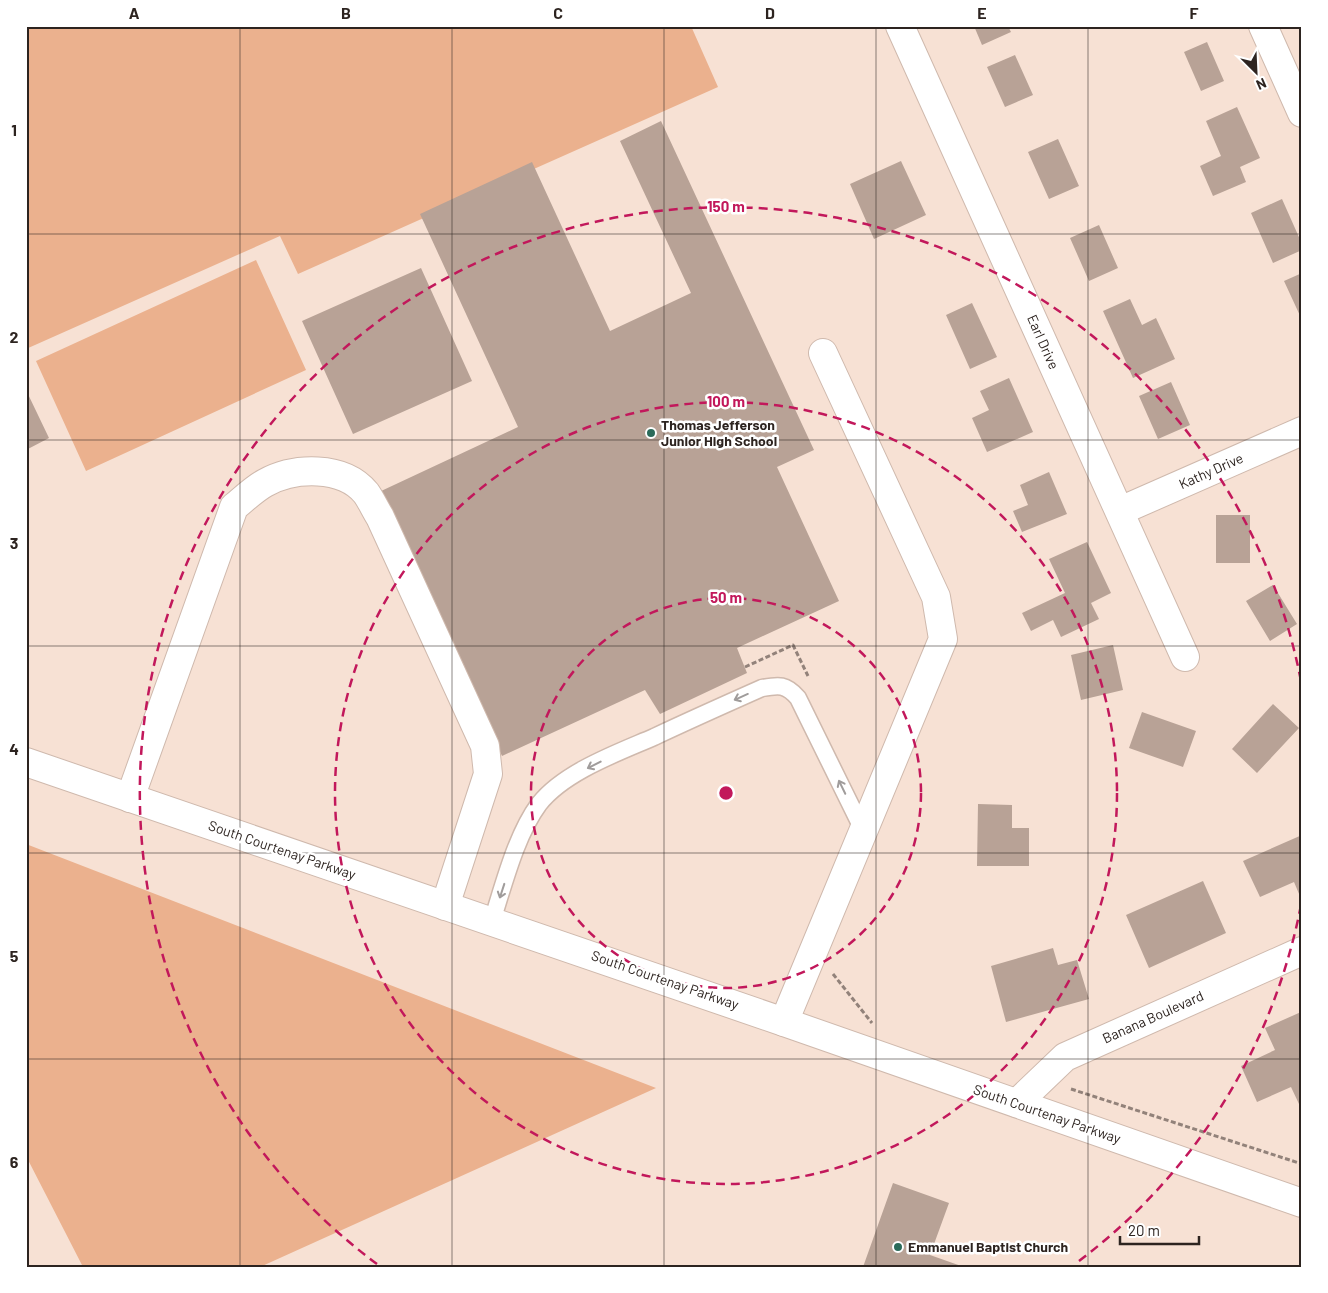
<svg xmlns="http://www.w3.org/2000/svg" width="1328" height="1293" font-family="Barlow,sans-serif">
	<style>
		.green { fill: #ebb18e }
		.building { fill: #b8a296 }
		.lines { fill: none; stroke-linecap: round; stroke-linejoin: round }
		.lane-casing { stroke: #cfb9ad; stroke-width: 19 }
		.street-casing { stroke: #cfb9ad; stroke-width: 30 }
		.secondary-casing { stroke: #cfb9ad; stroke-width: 30 }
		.path { stroke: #92827a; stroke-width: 3; stroke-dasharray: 5 2.5; stroke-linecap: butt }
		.lane { stroke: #fff; stroke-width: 16 }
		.street { stroke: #fff; stroke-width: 28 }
		.secondary { stroke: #fff; stroke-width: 28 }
		.oneway { stroke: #a09c9b }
		.grid { fill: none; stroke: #2d2420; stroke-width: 1; stroke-opacity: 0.55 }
		.ring { fill: none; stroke: #c2185b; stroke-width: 2.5; stroke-dasharray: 9 6 }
		.poi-dot { fill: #2b6b5a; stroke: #fff; stroke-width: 2 }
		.labels { text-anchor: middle; stroke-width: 5; stroke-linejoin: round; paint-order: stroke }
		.street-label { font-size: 14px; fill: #2d2420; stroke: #fff }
		.poi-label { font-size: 14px; font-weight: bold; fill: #2d2420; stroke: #fff; text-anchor: start }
		.centre { fill: #c2185b; stroke: #fff; stroke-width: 2.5 }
		.ring-label { font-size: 15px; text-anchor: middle; font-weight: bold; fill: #c2185b; stroke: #fff; stroke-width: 5; stroke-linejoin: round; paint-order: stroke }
		.neatline { fill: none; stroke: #2d2420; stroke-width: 2 }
		.grid-label { font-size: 16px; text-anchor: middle; font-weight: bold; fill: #2d2420 }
	</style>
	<rect width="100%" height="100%" fill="#f7e1d4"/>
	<path class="green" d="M26,26H691L718,87L298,274L280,236L26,349Z
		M256,260L306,370L86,471L36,361Z
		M26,844L656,1088L260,1267H83L26,1156Z"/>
	<path class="building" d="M974,26H1008L1011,32L982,45Z
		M1207,42L1224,81L1201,91L1184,52Z
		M1015,55L1033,95L1005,107L987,67Z
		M1237,107L1260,158L1240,167L1246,182L1213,196L1200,166L1221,156L1206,121Z
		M661,121L814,450L777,467L839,601L737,648L747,673L660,714L645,690L502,756L379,492L518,427L420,214L532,162L610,331L691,293L620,141Z
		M1058,139L1079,186L1049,199L1028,152Z
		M901,161L926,215L874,239L850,184Z
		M1282,199L1302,244V250L1273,263L1251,213Z
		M1099,225L1118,268L1089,281L1070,238Z
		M421,268L472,381L353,434L302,321Z
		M1302,273V320L1284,281Z
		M1130,299L1142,325L1156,318L1175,359L1133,378L1103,311Z
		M972,303L997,357L970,369L946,315Z
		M1009,378L1033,432L987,452L972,418L989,410L980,391Z
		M1171,382L1190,425L1158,439L1139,396Z
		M26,390L49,438L26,450Z
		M1049,472L1067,514L1022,532L1013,511L1028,505L1020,485Z
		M1216,515H1250V563H1216Z
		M1087,542L1111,593L1091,603L1099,619L1061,637L1053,620L1031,631L1022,613L1065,593L1049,559Z
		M1273,585L1297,624L1270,641L1246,601Z
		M1113,645L1123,690L1081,700L1071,655Z
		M1273,704L1299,728L1257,773L1232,749Z
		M1142,712L1196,731L1183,767L1129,748Z
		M978,804L1012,805V828H1029V866H977Z
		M1302,835V901L1294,882L1260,897L1243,861Z
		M1203,881L1226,933L1149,968L1126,915Z
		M1053,948L1058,965L1077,960L1089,999L1006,1022L991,966Z
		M1301,1012L1302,1102L1299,1104L1291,1087L1257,1102L1241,1066L1275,1050L1265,1028Z
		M893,1183L949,1203L930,1255L964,1267H863Z"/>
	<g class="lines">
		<defs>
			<path id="lane" d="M492,921C504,884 516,835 539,804C564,772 617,753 654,737C690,720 726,704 762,688C779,685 786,684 798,698L863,830"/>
			<path id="street" d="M900,26L1185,657
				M1263,26L1302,113
				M1120,511L1302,431
				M130,798L234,507C244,499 254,489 265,483C294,467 343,465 366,493C371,500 375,509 380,517L485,746L488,774L445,906
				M784,1022L943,639L936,597L823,353
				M1017,1103L1065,1057L1302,951"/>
			<path id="secondary" d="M26,762L784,1022L1302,1203"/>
		</defs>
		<use href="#lane" class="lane-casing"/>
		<use href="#street" class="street-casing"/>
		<use href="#secondary" class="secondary-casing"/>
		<path class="path" d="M745,667L793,645L808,676
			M833,974L872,1023
			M1071,1089L1302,1164
			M26,1265L27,1267"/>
		<use href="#lane" class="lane"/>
		<use href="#street" class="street"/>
		<use href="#secondary" class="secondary"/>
	</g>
	<defs><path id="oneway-shaft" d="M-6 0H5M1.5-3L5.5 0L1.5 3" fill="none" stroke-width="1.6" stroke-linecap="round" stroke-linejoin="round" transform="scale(1.25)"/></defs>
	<g class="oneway">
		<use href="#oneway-shaft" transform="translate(741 697) rotate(156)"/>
		<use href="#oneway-shaft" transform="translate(594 765) rotate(153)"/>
		<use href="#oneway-shaft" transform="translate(842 787) rotate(-116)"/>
		<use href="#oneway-shaft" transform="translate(502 891) rotate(108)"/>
	</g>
	<path class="grid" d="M240,26V1267M452,26V1267M664,26V1267M876,26V1267M1088,26V1267M26,234H1302M26,440H1302M26,646H1302M26,853H1302M26,1059H1302"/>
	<g class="ring">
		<circle cx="726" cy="793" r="195"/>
		<circle cx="726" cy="793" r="391"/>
		<path d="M1301 905A586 586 0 0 1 1075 1264M377 1264A586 586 0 1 1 1301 681"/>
	</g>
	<g class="poi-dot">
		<circle cx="651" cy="433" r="5"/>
		<circle cx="898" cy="1247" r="5"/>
	</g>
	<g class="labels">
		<g class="street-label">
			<text transform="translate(1043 342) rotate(66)" y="5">Earl Drive</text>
			<text transform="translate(1211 471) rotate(-24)" y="5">Kathy Drive</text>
			<text transform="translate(282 850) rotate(19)" y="5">South Courtenay Parkway</text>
			<text transform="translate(665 980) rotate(19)" y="5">South Courtenay Parkway</text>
			<text transform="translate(1153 1017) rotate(-24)" y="5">Banana Boulevard</text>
			<text transform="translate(1047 1114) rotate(19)" y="5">South Courtenay Parkway</text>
		</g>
		<g class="poi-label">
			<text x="661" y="430">Thomas Jefferson<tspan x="661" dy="16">Junior High School</tspan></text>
			<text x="908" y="1252">Emmanuel Baptist Church</text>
		</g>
	</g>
	<circle cx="726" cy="793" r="8" class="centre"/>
	<g class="ring-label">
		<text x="726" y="212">150 m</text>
		<text x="726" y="407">100 m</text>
		<text x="726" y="603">50 m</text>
	</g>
	<rect width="1328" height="1293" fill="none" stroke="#ffffff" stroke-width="55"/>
	<g transform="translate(1256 72) rotate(156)" stroke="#ffffff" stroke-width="4" paint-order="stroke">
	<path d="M0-4L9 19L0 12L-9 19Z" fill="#2d2420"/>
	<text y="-8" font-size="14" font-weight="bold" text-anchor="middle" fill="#2d2420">N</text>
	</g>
	<path d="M1120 1236v8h79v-8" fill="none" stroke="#2d2420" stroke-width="2.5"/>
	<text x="1128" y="1236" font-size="15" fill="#2d2420" stroke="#ffffff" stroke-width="4" paint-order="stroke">20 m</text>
	<rect x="28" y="28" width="1272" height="1238" class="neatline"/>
	<g class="grid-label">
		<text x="134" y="19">A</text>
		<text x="346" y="19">B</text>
		<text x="558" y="19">C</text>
		<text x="770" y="19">D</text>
		<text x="982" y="19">E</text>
		<text x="1194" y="19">F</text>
		<text x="14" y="136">1</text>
		<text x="14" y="343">2</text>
		<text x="14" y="549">3</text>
		<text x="14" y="755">4</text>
		<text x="14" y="962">5</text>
		<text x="14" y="1168">6</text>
	</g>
</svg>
